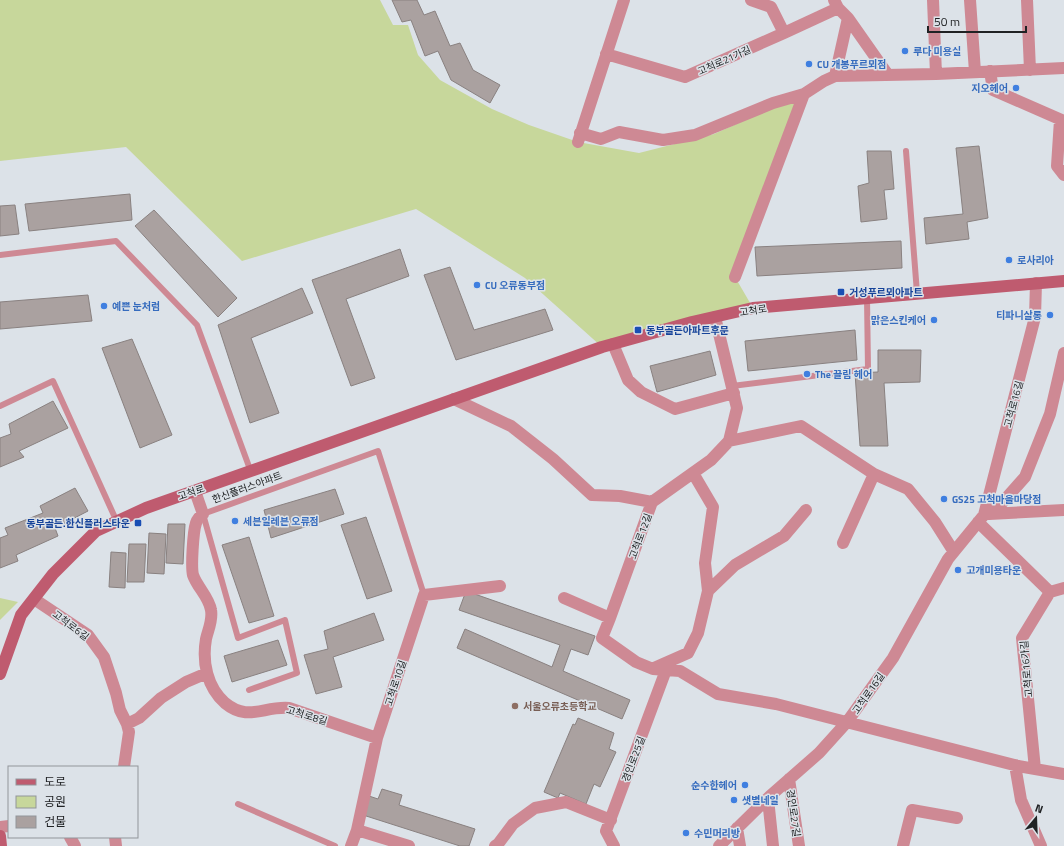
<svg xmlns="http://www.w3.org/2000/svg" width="1064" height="846" font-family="'Titillium Web','Noto Sans KR',sans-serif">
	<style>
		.green { fill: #c7d79b }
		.building { fill: #aaa1a0; stroke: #898180 }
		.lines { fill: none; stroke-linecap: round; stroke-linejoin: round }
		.lane { stroke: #ce8994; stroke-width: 6 }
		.street { stroke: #ce8994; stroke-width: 12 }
		.secondary { stroke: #bf5b6f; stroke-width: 12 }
		.shop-dot { fill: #3f7fe0; stroke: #dce2e8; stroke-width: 1.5 }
		.transit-dot { fill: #1a4fb4; stroke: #dce2e8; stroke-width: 1.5 }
		.education-dot { fill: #8d6e63; stroke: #dce2e8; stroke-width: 1.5 }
		.labels { text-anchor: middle; stroke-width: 3; stroke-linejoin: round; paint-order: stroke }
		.shop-label { font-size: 10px; font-weight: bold; fill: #366cbe; stroke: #dce2e8; text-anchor: start }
		.street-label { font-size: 10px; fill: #202224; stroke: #dce2e8 }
		.transit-label { font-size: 10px; font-weight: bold; fill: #164399; stroke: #dce2e8; text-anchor: start }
		.education-label { font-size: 10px; font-weight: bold; fill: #785e54; stroke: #dce2e8; text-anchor: start }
	</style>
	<rect width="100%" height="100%" fill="#dce2e8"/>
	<path class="green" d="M0,0H380L393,25H408L418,55L440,80L492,109L529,125L578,142L639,153L714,134L804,94L735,277L753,308L602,347L525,278L416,209L242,261L126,147L0,161Z
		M0,598L18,602L0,620Z"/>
	<path class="building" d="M392,0H417L424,15L435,11L450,46L460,43L473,70L500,85L490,103L451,80L438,51L425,56L411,20L402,22Z
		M979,146L988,218L967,222L969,239L926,244L924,218L963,214L956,148Z
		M867,151H891L894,189L884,190L887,219L861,222L858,186L869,183Z
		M130,194L132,220L29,231L25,204Z
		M15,205L19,234L0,236V206Z
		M154,210L237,298L218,317L135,226Z
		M901,241L902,268L757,276L755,247Z
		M400,249L409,276L346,299L375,378L351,386L312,280Z
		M450,267L474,330L545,309L553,330L456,360L424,275Z
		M302,288L313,313L251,338L279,413L250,423L218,325Z
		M88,295L92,321L0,329V302Z
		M855,330L857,360L748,371L745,341Z
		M132,339L172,435L140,448L102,348Z
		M878,350H921L920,382L884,383L888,446H860L855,373L878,372Z
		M710,351L716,375L657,392L650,366Z
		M53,401L68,428L19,451L24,457L0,467V438L11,434L9,424Z
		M75,488L88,511L55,528L58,536L16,555L18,561L0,568V538L8,535L5,528L43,513L40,506Z
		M335,489L344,514L271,538L264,510Z
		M366,517L392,591L367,599L341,525Z
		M168,524H185L183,564L166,563Z
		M149,533L166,534L164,574L147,573Z
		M249,537L274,616L249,623L222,545Z
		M129,544H146L144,582H127Z
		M111,552L126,553L125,588L109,587Z
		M466,591L595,636L588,655L571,649L563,671L630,700L622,719L457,648L465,629L552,667L560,645L459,610Z
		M374,613L384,640L333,657L342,687L316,694L304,655L328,649L324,631Z
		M278,640L287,665L232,682L224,656Z
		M578,718L614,733L609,749L616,752L600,787L594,784L586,804L560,793L558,798L544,792L573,724L575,725Z
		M382,789L402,795L399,805L475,829L469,846H460L363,815L369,796L378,799Z"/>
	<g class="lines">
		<path class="lane" d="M906,151L917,293
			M0,255L116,241L197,325L251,472
			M732,386L868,369L867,298
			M0,406L53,381L117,522
			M249,690L297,673L285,620L238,638L203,514L378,451L424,595
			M238,804L335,846"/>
		<path class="street" d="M751,0L771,7L784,33
			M834,0L838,8L848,18L888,75
			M933,0L936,74
			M970,0L975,72
			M1027,0L1030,70
			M606,54L685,77L784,33L838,8
			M990,71L993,90L1064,121
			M835,76L848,18
			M1060,120L1057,166L1064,175
			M580,133L601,139L619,132L663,140L695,135L773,103L804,94L824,81L835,76L936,74L1064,68
			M578,142L624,0
			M735,277L804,94
			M613,344L628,380L641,392L675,409L734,393
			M454,399L511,426L553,459L592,495L620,496L652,502
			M729,441L801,426L874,474L908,489L935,522L954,552
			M195,491L203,514C200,516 197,520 196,523C193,532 191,567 193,575C197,587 209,597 211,610C213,620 208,630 206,639C202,662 207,687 225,703C248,722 263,706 289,708L377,738
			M993,513L1025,477L1050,414L1064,353
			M989,514L1064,510
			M978,522L1050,592
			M843,543L874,474
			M708,591L735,565L784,536L806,510
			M564,598L610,618L602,638L636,662L653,669L680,671L718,694L776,704L1018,766L1064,774
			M34,599L88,635L104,657L116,693L120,710L127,724L129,732L124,767
			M610,618L652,502L711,460L729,441L737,408L715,317
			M654,668L688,653L698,633L708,591L705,563L713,507L693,473
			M127,724L139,718L161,698L186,682L207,673
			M1015,765L1021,800L1041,846
			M1035,769L1022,638L1050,592L1064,588
			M789,779L799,846
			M768,799L773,846
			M0,827L9,826
			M737,828L740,846
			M357,830L409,846
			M70,837L75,846
			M115,837L116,846
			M351,846L357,830L377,738L424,595L500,586
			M495,846L498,844L513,824L535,808L566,802L611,820
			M614,846L606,831L666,670
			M719,846L770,796L819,753L847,722L893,658L948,559L984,515L1035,317L1036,283
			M903,846L912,810L957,818"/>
		<path class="secondary" d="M0,674L21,615L53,574L96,531L146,508L602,347L692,322L753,308L1064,281
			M0,836L1,846"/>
	</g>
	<g class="shop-dot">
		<circle cx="905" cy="51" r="4"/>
		<circle cx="809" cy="64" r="4"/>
		<circle cx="1016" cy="88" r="4"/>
		<circle cx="1009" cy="260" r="4"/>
		<circle cx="477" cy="285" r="4"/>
		<circle cx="104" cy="306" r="4"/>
		<circle cx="1050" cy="315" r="4"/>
		<circle cx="934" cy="320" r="4"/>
		<circle cx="807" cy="374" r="4"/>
		<circle cx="944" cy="499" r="4"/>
		<circle cx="235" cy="521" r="4"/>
		<circle cx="958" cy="570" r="4"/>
		<circle cx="745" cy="785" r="4"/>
		<circle cx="734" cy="800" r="4"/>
		<circle cx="686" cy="833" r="4"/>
	</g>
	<g class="transit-dot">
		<rect x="837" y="288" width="8" height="8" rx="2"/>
		<rect x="634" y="326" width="8" height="8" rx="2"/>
		<rect x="134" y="519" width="8" height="8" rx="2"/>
	</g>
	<circle class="education-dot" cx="515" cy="706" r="4"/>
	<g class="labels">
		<g class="shop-label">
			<text x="913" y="55">루다 미용실</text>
			<text x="817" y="68">CU 개봉푸르뫼점</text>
			<text x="1008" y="92" text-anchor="end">지오헤어</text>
			<text x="1017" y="264">로사리아</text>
			<text x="485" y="289">CU 오류동부점</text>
			<text x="112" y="310">예쁜 눈처럼</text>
			<text x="1042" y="319" text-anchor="end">티파니살롱</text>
			<text x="926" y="324" text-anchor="end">맑은스킨케어</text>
			<text x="815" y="378">The 끌림 헤어</text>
			<text x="952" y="503">GS25 고척마을마당점</text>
			<text x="243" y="525">세븐일레븐 오류점</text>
			<text x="966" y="574">고개미용타운</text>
			<text x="737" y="789" text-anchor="end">순수한헤어</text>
			<text x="742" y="804">샛별네일</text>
			<text x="694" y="837">수민머리방</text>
		</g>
		<g class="street-label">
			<text transform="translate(724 60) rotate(-24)" y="4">고척로21가길</text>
			<text transform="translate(753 310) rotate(-9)" y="4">고척로</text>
			<text transform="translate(1013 404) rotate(-75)" y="4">고척로16길</text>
			<text transform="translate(247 487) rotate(-20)" y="4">한신플러스아파트</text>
			<text transform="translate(191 492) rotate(-19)" y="4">고척로</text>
			<text transform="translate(640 536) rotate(-70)" y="4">고척로12길</text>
			<text transform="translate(71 625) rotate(37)" y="4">고척로6길</text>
			<text transform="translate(1026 669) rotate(-95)" y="4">고척로16가길</text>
			<text transform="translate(395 683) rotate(-72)" y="4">고척로10길</text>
			<text transform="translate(868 693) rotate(-55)" y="4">고척로16길</text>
			<text transform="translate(307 715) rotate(17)" y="4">고척로8길</text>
			<text transform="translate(633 759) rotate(-69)" y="4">경인로25길</text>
			<text transform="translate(794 813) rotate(82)" y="4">경인로27길</text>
		</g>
		<g class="transit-label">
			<text x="849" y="296">거성푸르뫼아파트</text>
			<text x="646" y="334">동부골든아파트후문</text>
			<text x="130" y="527" text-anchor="end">동부골든.한신플러스타운</text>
		</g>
		<g class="education-label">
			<text x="523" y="710">서울오류초등학교</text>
		</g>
	</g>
	<rect x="8" y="766" width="130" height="72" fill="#dce2e8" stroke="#91959a"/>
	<rect x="16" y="779" width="20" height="6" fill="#bf5b6f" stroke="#91959a"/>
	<text x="44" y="786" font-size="12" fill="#202224">도로</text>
	<rect x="16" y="796" width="20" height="12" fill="#c7d79b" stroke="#91959a"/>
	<text x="44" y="806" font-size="12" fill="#202224">공원</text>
	<rect x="16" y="816" width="20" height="12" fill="#aaa1a0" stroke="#91959a"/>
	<text x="44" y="826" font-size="12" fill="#202224">건물</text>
	<g transform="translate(1036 818) rotate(19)" stroke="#dce2e8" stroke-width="3" paint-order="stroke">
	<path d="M0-3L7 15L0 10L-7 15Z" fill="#202224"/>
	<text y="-6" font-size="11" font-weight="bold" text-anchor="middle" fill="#202224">N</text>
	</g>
	<path d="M928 26v6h98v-6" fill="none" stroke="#202224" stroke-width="2"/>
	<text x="934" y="26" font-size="12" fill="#202224" stroke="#dce2e8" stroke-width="3" paint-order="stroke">50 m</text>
</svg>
